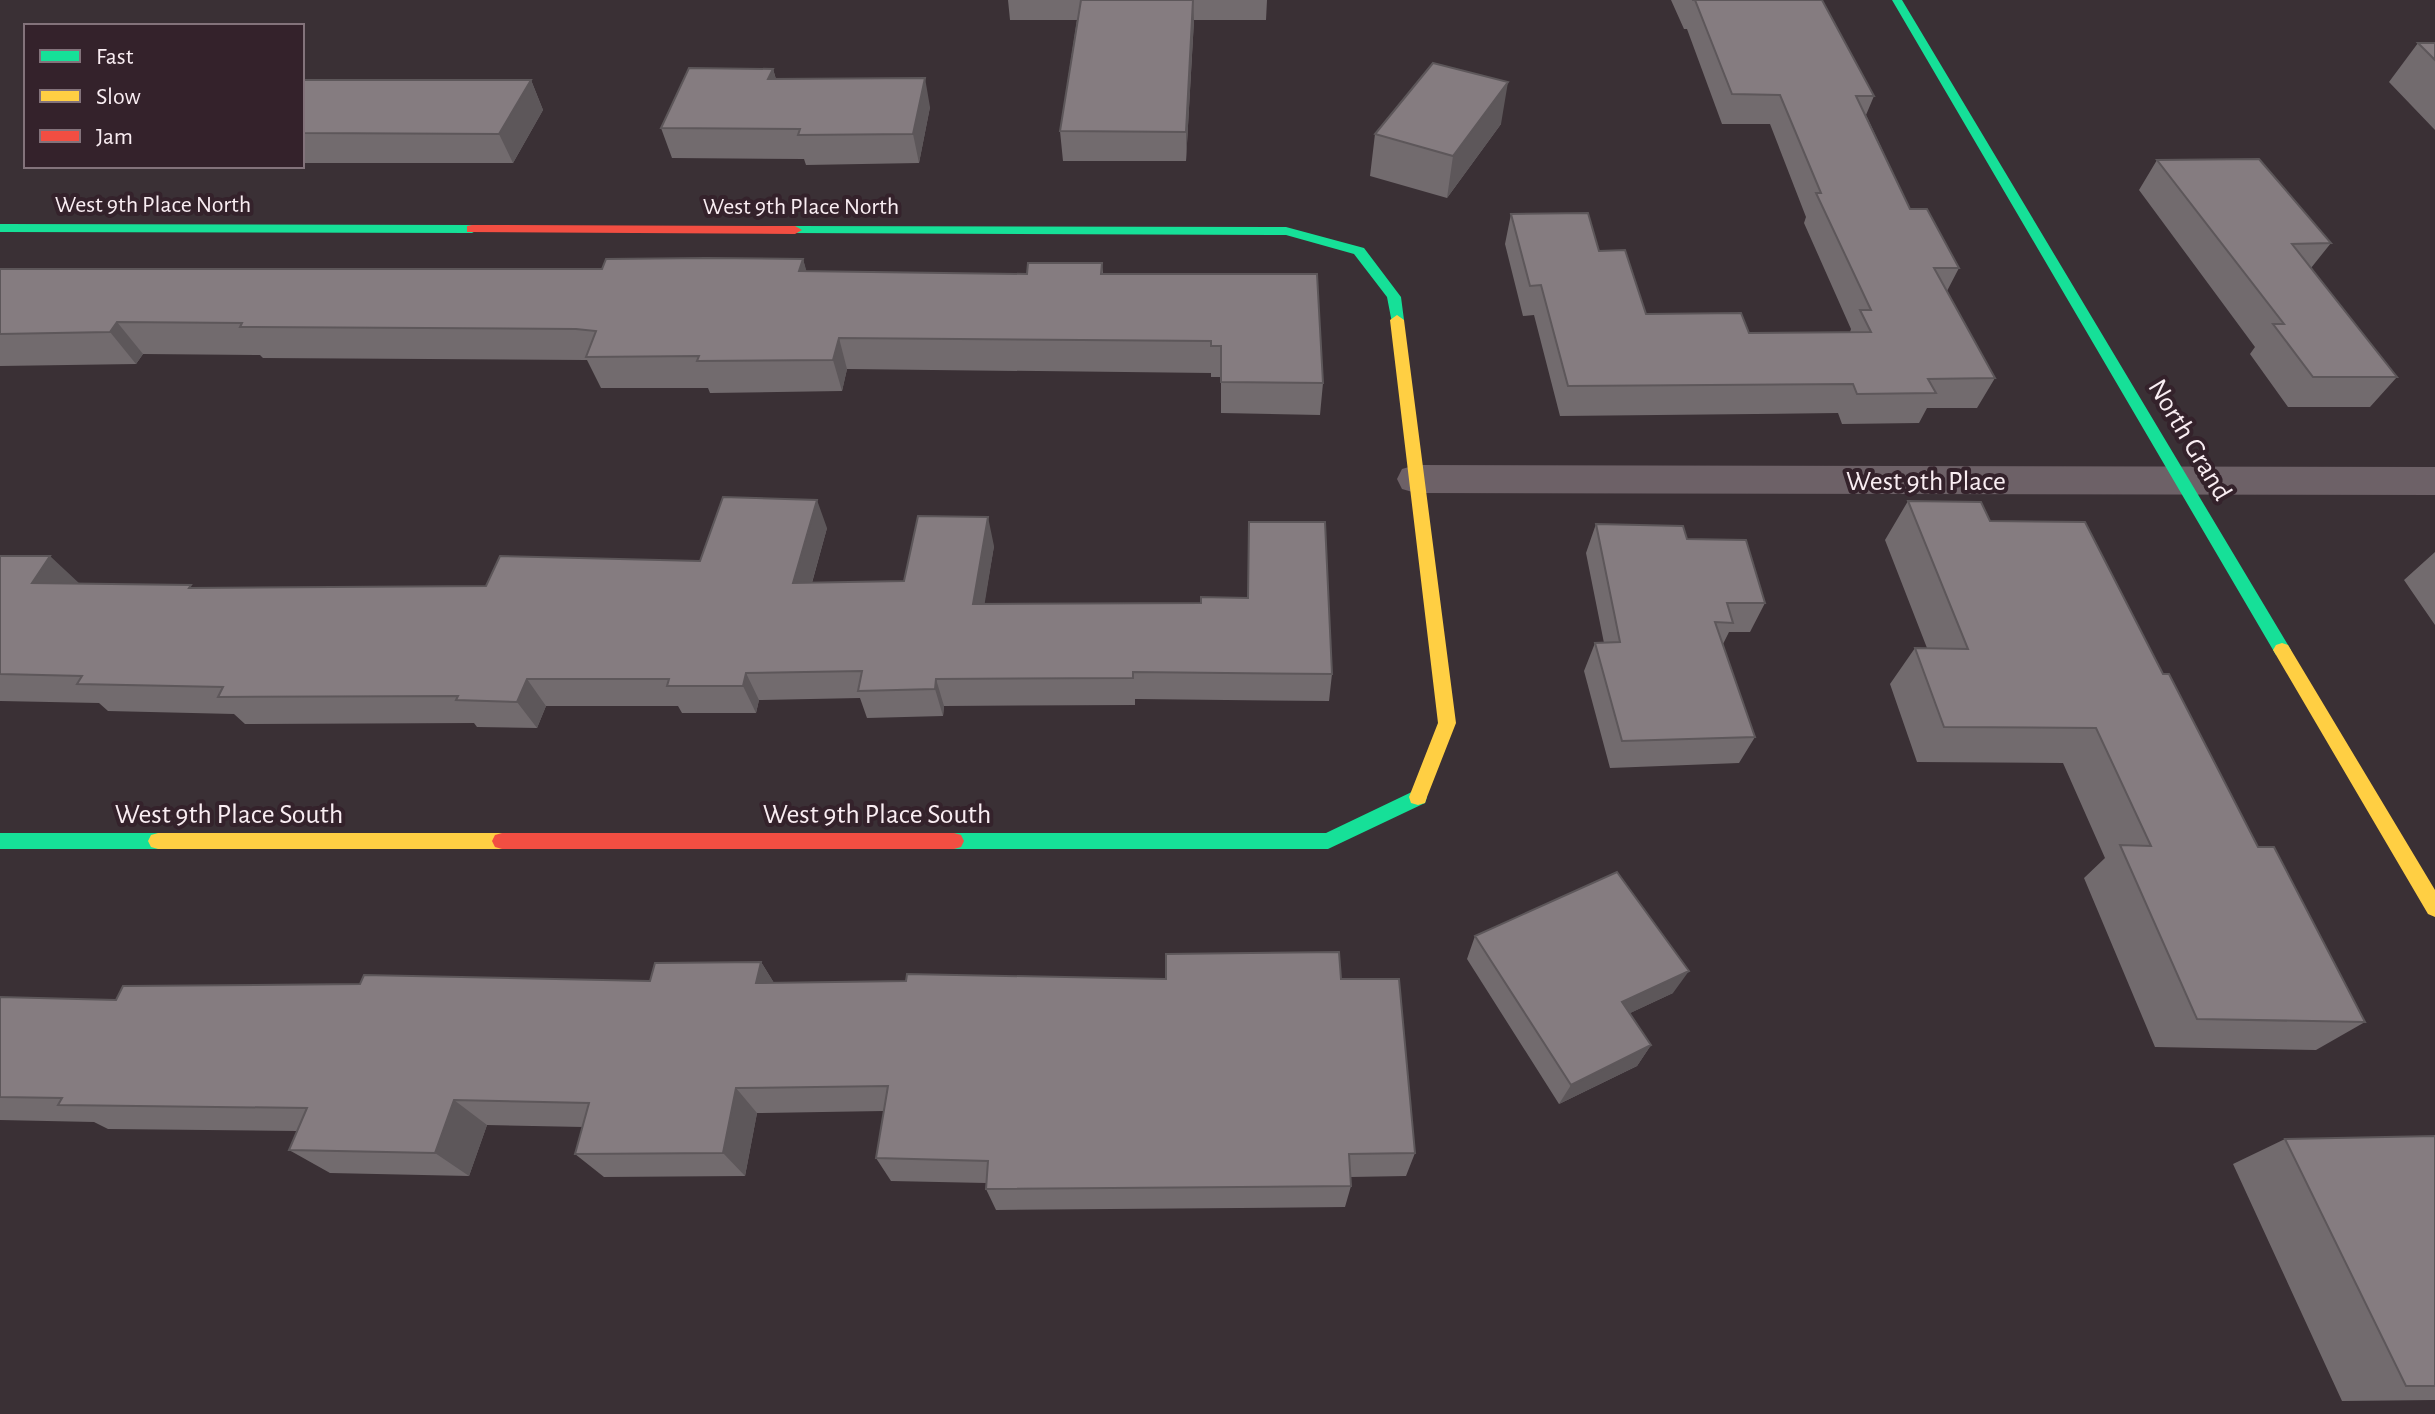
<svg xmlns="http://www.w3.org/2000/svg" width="2435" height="1414" font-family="'Alegreya Sans',sans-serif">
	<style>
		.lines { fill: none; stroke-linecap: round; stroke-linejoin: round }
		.street { fill: #6d6167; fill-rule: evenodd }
		.fast { fill: #16e098; fill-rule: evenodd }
		.slow { fill: #ffcf43; fill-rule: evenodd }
		.jam { fill: #f24e42; fill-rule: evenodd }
		.wall { fill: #726b6e }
		.shaded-wall { fill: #5d575a }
		.building { fill: #857c80; stroke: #5d575a; stroke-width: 2 }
		.labels { text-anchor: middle; stroke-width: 8; stroke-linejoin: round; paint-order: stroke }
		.far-street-label { font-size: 24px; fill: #f9edf2; stroke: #34222b }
		.street-label { font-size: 28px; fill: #f9edf2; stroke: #34222b }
	</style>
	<rect width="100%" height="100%" fill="#3a3035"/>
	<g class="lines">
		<path class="street" d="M1416,465L2435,467V495L1416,493L1402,489L1397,479L1402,469Z"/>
		<path class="fast" d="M1892,0H1902L2288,645L2291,650L2288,655H2276Z
			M0,224L472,225L479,229L472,233L0,232Z
			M795,226L1286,227L1364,248L1401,297L1404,320L1402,323H1392L1387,297L1354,254L1286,235L790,233L788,230Z
			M1418,789L1425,791L1427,797L1425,803L1328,849H954L947,847L944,841L947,835L954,833H1326Z
			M0,833H158L165,835L168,841L165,847L158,849H0Z"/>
		<path class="slow" d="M1397,315L1404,320L1456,723L1427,797L1425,803L1418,805L1411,803L1409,797L1438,723L1390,320Z
			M2282,643L2288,645L2435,890V917L2428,914L2276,655L2273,650L2276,645Z
			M158,833H502L509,835L512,841L509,847L502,849H158L151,847L148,841L151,835Z"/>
		<path class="jam" d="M472,225L795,226L802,230L795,234L467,232V226Z
			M502,833H954L961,835L964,841L961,847L954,849H502L495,847L492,841L495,835Z"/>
	</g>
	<path class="wall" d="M1008,0H1267L1266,20H1194L1186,161H1063L1060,131L1077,20H1010Z
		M1671,0H1822L1874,96L1866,115L1910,209L1959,268L1947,291L1995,378L1977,408H1927L1919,423L1842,424L1838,413L1560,416L1534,315L1523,316L1505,244L1511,214L1599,251L1646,314L1749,333L1850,332L1851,329L1804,223L1806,217L1770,124H1722L1687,29H1684Z
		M2418,43H2435V130L2389,82Z
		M773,69L776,79L930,107L919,163L806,165L804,159L672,158L661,128Z
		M302,80H531L543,110L513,163H302Z
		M1501,124L1447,198L1370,176L1375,134Z
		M2157,160L2331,243L2311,268L2397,377L2370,407H2288L2250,354L2255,347L2139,190Z
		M803,259L806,271L1027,274L1102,263L1103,274L1323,383L1320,415L1221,413V377H1211V373L847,369L842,391L710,393L708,388H601L587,360L263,358L260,355L143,354L136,364L0,366V269H602Z
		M1908,501L1990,521L2163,674L2258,847L2365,1022L2316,1050L2155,1047L2084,878L2105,858L2063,763L1917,762L1890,684L1915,648H1927L1885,540Z
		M1249,522L1332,674L1329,701L1135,699V705L944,706L943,716L867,718L860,698L759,700L756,713H682L678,706H546L537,728L477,727L474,723L245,724L234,714L108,711L99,703L0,701V556L80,584L194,588L486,586L700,561L827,528L812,583L904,581L994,546L984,604L1201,603L1248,598Z
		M1596,524L1687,539L1765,603L1750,632H1729L1723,644L1755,737L1739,763L1610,768L1584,671L1595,643H1604L1586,553Z
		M2435,552V625L2404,580Z
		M1475,936L1673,993L1630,1013L1651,1045L1637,1066L1559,1104L1467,959Z
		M761,962L774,983L1166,979H1341L1415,1153L1406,1176L1351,1177V1186L1345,1207L996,1210L986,1189V1183L891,1181L876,1158L884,1111L757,1113L745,1176L604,1177L575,1154L583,1127L487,1125L469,1176L330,1173L289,1150L297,1131L108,1129L94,1122L0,1120V997L116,1000L650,981Z
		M2435,1136V1400L2342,1401L2233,1164L2285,1139Z"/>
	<path class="shaded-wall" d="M1193,0L1194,20L1186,161V132Z
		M773,69L781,98L768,79Z
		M925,78L930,107L919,163L913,134Z
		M531,80L543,110L513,163L499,134Z
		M1508,82L1501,124L1447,198L1453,156Z
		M803,259L812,290L799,271Z
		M117,322L143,354L136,364L110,332Z
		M839,338L847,369L842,391L833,360Z
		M817,500L827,528L804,611L793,583Z
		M988,517L994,546L980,632L973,604Z
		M50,556L80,584L32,583Z
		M746,673L759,700L756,713L743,686Z
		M527,679L546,706L537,728L517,702Z
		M936,679L944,706L943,716L935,689Z
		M761,962L779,991L756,983Z
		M1689,971L1673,993L1609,1023L1622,1002Z
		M1651,1045L1637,1066L1559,1104L1571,1085Z
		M736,1088L757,1113L745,1176L723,1153Z
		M454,1100L487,1125L469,1176L435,1153Z"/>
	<path class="building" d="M1081,0H1193L1186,132L1060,131Z
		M1692,0H1822L1874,96H1856L1910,209H1927L1959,268H1934L1995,378L1928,379L1936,393L1857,394L1853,384L1568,386L1541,285L1530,286L1511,214L1588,213L1599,251L1625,250L1646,314L1741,313L1749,333L1871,332L1860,310H1871L1816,193H1821L1780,95L1732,94L1695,0Z
		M2418,43H2435V60Z
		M1433,63L1508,82L1453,156L1375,134Z
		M689,68L773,69L768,79L925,78L913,134L798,135L800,129L661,128Z
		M302,80H531L499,134L302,133Z
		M2259,159L2331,243L2292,244L2397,377H2313L2273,324H2284L2157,160Z
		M706,258L803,259L799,271L1027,274L1028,263H1102L1101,274H1317L1323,383L1221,382V346H1211V341L839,338L833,360L697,361L699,356L586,357L596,331L576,329L240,327L242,323L117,322L110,332L0,334V269H602L606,259Z
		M723,497L817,500L793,583L904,581L918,516L988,517L973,604L1201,603V597L1248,598L1249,522H1325L1332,674L1133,672V678L936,679L935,689L858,691L862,671L746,673L743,686H667L669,679H527L517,702L456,700L458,696L218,697L223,687L77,684L82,676L0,674V556H50L32,583L191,585L189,588L486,586L500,556L700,561Z
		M1908,501L1981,502L1990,521L2085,522L2163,674H2169L2258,847H2274L2365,1022L2197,1019L2120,845L2151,846L2096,728L1944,727L1915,648L1968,649Z
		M1596,524L1683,526L1687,539L1746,540L1765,603H1727L1733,623L1715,622L1755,737L1622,741L1595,643L1620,642Z
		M1617,872L1689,971L1622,1002L1651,1045L1571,1085L1475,936Z
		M1339,952L1341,979H1399L1415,1153L1349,1154L1351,1186L986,1189L988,1161L876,1158L888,1086L736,1088L723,1153L575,1154L589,1103L454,1100L435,1153L289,1150L307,1108L58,1105L62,1098L0,1097V997L116,1000L123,986L360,984L364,975L650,981L655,963L761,962L756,983L906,981L907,974L1166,979V954Z
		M2435,1136V1386H2406L2285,1139Z"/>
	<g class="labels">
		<g class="far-street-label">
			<text x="153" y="212">West 9th Place North</text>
			<text x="801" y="214">West 9th Place North</text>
		</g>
		<g class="street-label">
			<text transform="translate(2191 439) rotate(59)" y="10">North Grand</text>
			<text x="1926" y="490">West 9th Place</text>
			<text x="229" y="823">West 9th Place South</text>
			<text x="877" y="823">West 9th Place South</text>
		</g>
	</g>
	<rect x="24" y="24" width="280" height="144" fill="#34222b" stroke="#83737b" stroke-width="2"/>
	<rect x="40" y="50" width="40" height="12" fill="#16e098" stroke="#83737b" stroke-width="2"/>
	<text x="96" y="64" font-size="24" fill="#f9edf2">Fast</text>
	<rect x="40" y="90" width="40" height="12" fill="#ffcf43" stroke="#83737b" stroke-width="2"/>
	<text x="96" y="104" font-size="24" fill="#f9edf2">Slow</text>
	<rect x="40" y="130" width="40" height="12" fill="#f24e42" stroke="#83737b" stroke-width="2"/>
	<text x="96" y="144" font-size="24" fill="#f9edf2">Jam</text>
</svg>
